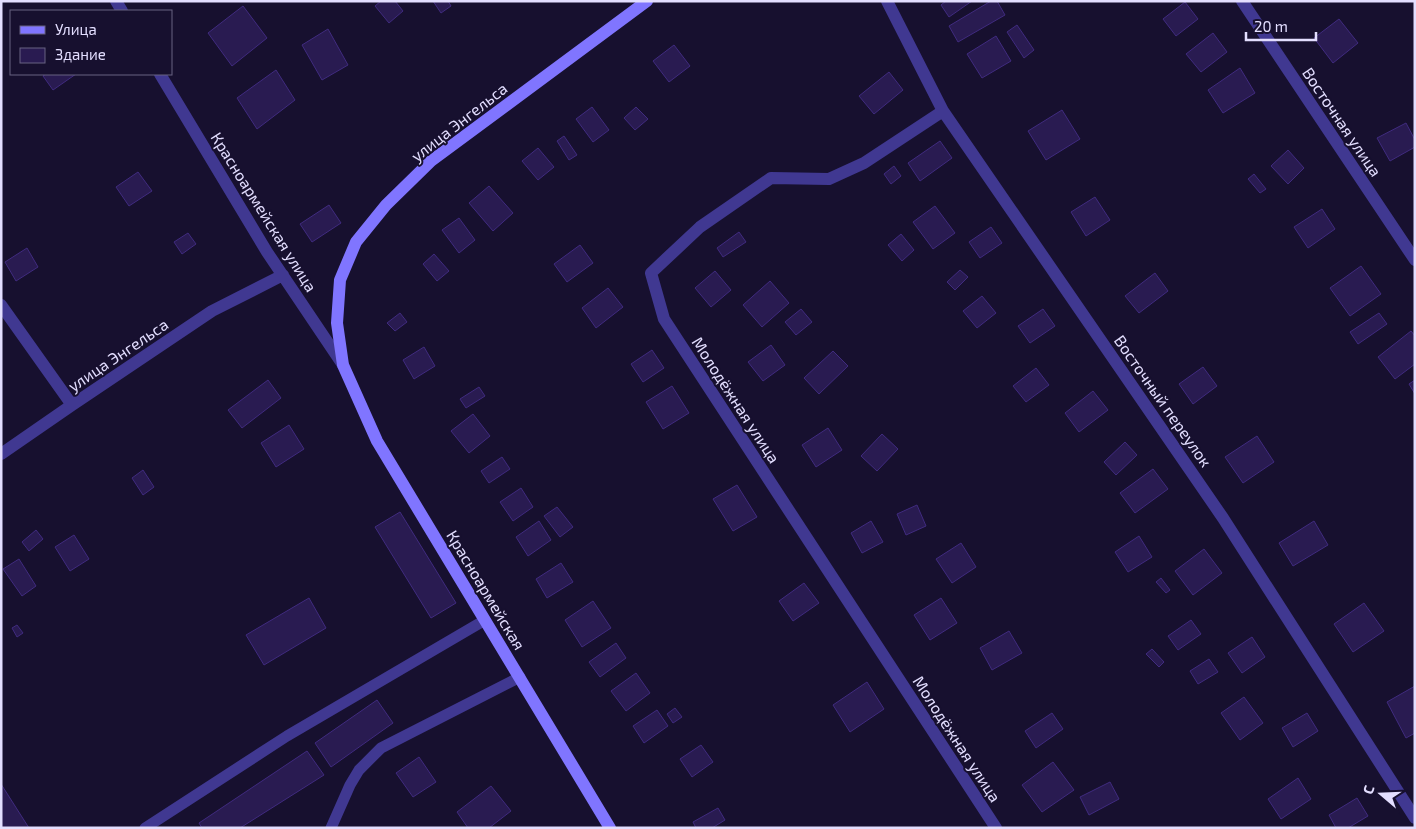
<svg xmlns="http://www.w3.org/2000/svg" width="1416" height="829" font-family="'Exo 2',sans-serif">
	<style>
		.building { fill: #291b51; stroke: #402b7f }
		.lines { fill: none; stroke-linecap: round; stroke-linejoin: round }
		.lane { stroke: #403891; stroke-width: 11 }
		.street { stroke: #403891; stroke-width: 12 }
		.secondary { stroke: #8075ff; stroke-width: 12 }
		.labels { text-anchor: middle; stroke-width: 4; stroke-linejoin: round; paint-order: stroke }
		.street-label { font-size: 16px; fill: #e3deff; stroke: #17102f }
	</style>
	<rect width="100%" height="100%" fill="#17102f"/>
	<path class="building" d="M381,1H395L403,11L389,23L375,6Z
		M433,1H448L451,6L441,13Z
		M946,1H972L949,17L941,5Z
		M991,1H997L1005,15L958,42L949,26Z
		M1185,2L1198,19L1176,36L1163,19Z
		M243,6L267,38L232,66L208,33Z
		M1339,19L1358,43L1333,63L1314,38Z
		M1017,25L1034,50L1024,58L1007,32Z
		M328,29L348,65L322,80L302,45Z
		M1213,33L1227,52L1201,72L1186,54Z
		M996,36L1011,61L982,78L967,54Z
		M674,45L690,66L669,82L653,61Z
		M1240,68L1255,93L1223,113L1208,90Z
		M276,70L295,100L257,129L237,98Z
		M889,72L903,90L874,114L859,96Z
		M46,74H76L53,90L43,76Z
		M592,107L609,130L593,142L576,119Z
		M636,107L648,119L635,130L624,118Z
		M1062,110L1080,139L1046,160L1028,131Z
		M1406,123L1415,140V147L1390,161L1377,138Z
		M564,136L577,155L569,160L557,141Z
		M940,141L952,158L920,181L908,163Z
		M538,148L554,167L538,180L522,161Z
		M1288,150L1304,168L1288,184L1271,166Z
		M894,166L901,176L891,184L884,174Z
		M138,172L152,191L129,206L116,187Z
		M1254,174L1266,189L1260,193L1248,179Z
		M489,186L513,213L493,231L469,203Z
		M1095,197L1110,220L1086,236L1071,212Z
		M329,205L341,223L312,242L300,224Z
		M935,206L955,233L933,249L913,222Z
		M1322,209L1335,229L1308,248L1294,227Z
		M459,218L475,240L459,253L442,230Z
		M991,227L1002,243L980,258L969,242Z
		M739,232L746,242L723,257L717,248Z
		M188,233L196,244L182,254L174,242Z
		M901,234L914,250L902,261L888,245Z
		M580,245L593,263L567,282L554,264Z
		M27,248L38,267L16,281L5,262Z
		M434,254L449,271L437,281L423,264Z
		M1361,266L1381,294L1350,316L1330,288Z
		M960,270L968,277L955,290L947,282Z
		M715,271L731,290L711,307L695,288Z
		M1155,273L1168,291L1139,313L1125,296Z
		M770,281L789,303L762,327L743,305Z
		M608,288L623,307L596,328L582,308Z
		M982,296L996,313L977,328L963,311Z
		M801,309L812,322L796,335L785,322Z
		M1043,309L1055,326L1030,343L1018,326Z
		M400,313L407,322L395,331L387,323Z
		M1379,313L1387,324L1358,344L1350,332Z
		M1411,331L1415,336V364L1395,379L1378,357Z
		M771,345L785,365L763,381L748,362Z
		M424,347L435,366L414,379L403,360Z
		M652,350L664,368L643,382L631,364Z
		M833,351L848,366L819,394L804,378Z
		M1203,367L1217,386L1193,404L1179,384Z
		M1036,368L1049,385L1026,402L1013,386Z
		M268,380L281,398L242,428L228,410Z
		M1415,380V394L1409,384Z
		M672,386L689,413L663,429L646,402Z
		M479,387L485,396L466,408L460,399Z
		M1093,391L1108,410L1079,432L1065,413Z
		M473,414L490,436L469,453L451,431Z
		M289,425L304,449L276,467L261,443Z
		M828,428L842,450L816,467L802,445Z
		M882,434L898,449L877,471L861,456Z
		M1257,436L1274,462L1243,483L1225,457Z
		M1125,442L1137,455L1116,475L1104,462Z
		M502,457L510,469L489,483L481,471Z
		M1153,469L1168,489L1135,513L1120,493Z
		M143,470L154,487L143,495L132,478Z
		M737,485L757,517L733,531L713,499Z
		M521,488L533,507L513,521L500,502Z
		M917,505L926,526L906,535L897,514Z
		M557,507L573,527L560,537L544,516Z
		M400,512L456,603L431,618L375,527Z
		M539,521L551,540L528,556L516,537Z
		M871,521L883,542L862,553L851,533Z
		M1314,521L1328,545L1293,566L1279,543Z
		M36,530L43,539L29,551L22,542Z
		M74,535L89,559L70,571L55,547Z
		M1139,536L1152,557L1128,572L1115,552Z
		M961,543L976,567L952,583L936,559Z
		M1204,549L1222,573L1193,595L1175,571Z
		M19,559L36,586L22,596L3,569Z
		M561,563L573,582L547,598L536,579Z
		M1161,578L1170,590L1166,593L1156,582Z
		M804,583L819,603L793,621L779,601Z
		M309,598L326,628L264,665L246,635Z
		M941,598L957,623L930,640L914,615Z
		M593,601L611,628L582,647L565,620Z
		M1364,603L1384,631L1353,652L1334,624Z
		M1191,620L1201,634L1178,650L1168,636Z
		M17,625L23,633L17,637L12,628Z
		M1009,631L1022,653L992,670L980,648Z
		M1252,637L1265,657L1242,673L1228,653Z
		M616,643L626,658L600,677L589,662Z
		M1152,649L1164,662L1159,667L1146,654Z
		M1209,659L1218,672L1198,684L1190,671Z
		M636,673L650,693L626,711L611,691Z
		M867,682L884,709L850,732L833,705Z
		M1415,686V733L1406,738L1387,702Z
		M1244,697L1263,723L1240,740L1221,713Z
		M377,700L393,723L331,767L315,743Z
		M675,708L682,717L673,723L667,714Z
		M657,710L668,726L644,743L633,726Z
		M1052,713L1063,729L1036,748L1025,731Z
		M1307,713L1318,731L1293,747L1282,728Z
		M701,745L713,762L692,777L680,759Z
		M307,751L324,775L240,828H202L199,823Z
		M419,757L436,782L413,797L396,773Z
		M1053,762L1074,790L1042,812L1022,785Z
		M1298,778L1311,799L1281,819L1268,799Z
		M1110,782L1119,799L1089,815L1080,797Z
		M1,784L29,828H1Z
		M491,786L511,811L489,828H468L457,812Z
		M1357,798L1368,816L1348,828H1336L1329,815Z
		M718,808L725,820L712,828H696L693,822Z"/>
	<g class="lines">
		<path class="lane" d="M145,828L287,736L485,620
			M331,828L350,785L359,770L381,748L520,677"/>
		<path class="street" d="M116,1L122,11
			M887,1L943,111L1223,518L1415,818
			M1242,1L1415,260
			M160,74L267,252L343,365
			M943,111L864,163L829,179L771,178L700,227L651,273L664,319L996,828
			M1,305L72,405
			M1,454L72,405L212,311L283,275"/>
		<path class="secondary" d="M610,828L377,441L343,365L337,323L340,280L356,242L386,205L431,161L647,1"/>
	</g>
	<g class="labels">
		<g class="street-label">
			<text transform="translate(459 122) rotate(-38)" y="6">улица Энгельса</text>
			<text transform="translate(1342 122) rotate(56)" y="6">Восточная улица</text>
			<text transform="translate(264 212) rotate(58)" y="6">Красноармейская улица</text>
			<text transform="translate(118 355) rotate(-34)" y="6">улица Энгельса</text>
			<text transform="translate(736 400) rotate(57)" y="6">Молодёжная улица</text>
			<text transform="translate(1163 401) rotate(55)" y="6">Восточный переулок</text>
			<text transform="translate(486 590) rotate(59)" y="6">Красноармейская</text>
			<text transform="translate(957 739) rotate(57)" y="6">Молодёжная улица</text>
		</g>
	</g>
	<rect width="1416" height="829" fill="none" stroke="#e3deff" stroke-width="5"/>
	<rect x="10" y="10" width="162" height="65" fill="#17102f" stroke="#696282"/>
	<rect x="20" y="26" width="25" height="8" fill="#8075ff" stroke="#696282"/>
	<text x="55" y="35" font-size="15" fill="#e3deff">Улица</text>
	<rect x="20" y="48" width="25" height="15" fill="#291b51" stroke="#696282"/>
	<text x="55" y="60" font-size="15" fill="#e3deff">Здание</text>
	<g transform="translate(1381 794) rotate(289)" stroke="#17102f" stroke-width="4" paint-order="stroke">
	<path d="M0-4L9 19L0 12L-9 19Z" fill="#e3deff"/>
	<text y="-8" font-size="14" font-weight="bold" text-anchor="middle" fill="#e3deff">С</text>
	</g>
	<path d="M1246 32v8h70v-8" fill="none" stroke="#e3deff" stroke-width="2.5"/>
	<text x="1254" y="32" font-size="15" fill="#e3deff" stroke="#17102f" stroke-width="4" paint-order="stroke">20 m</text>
</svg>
